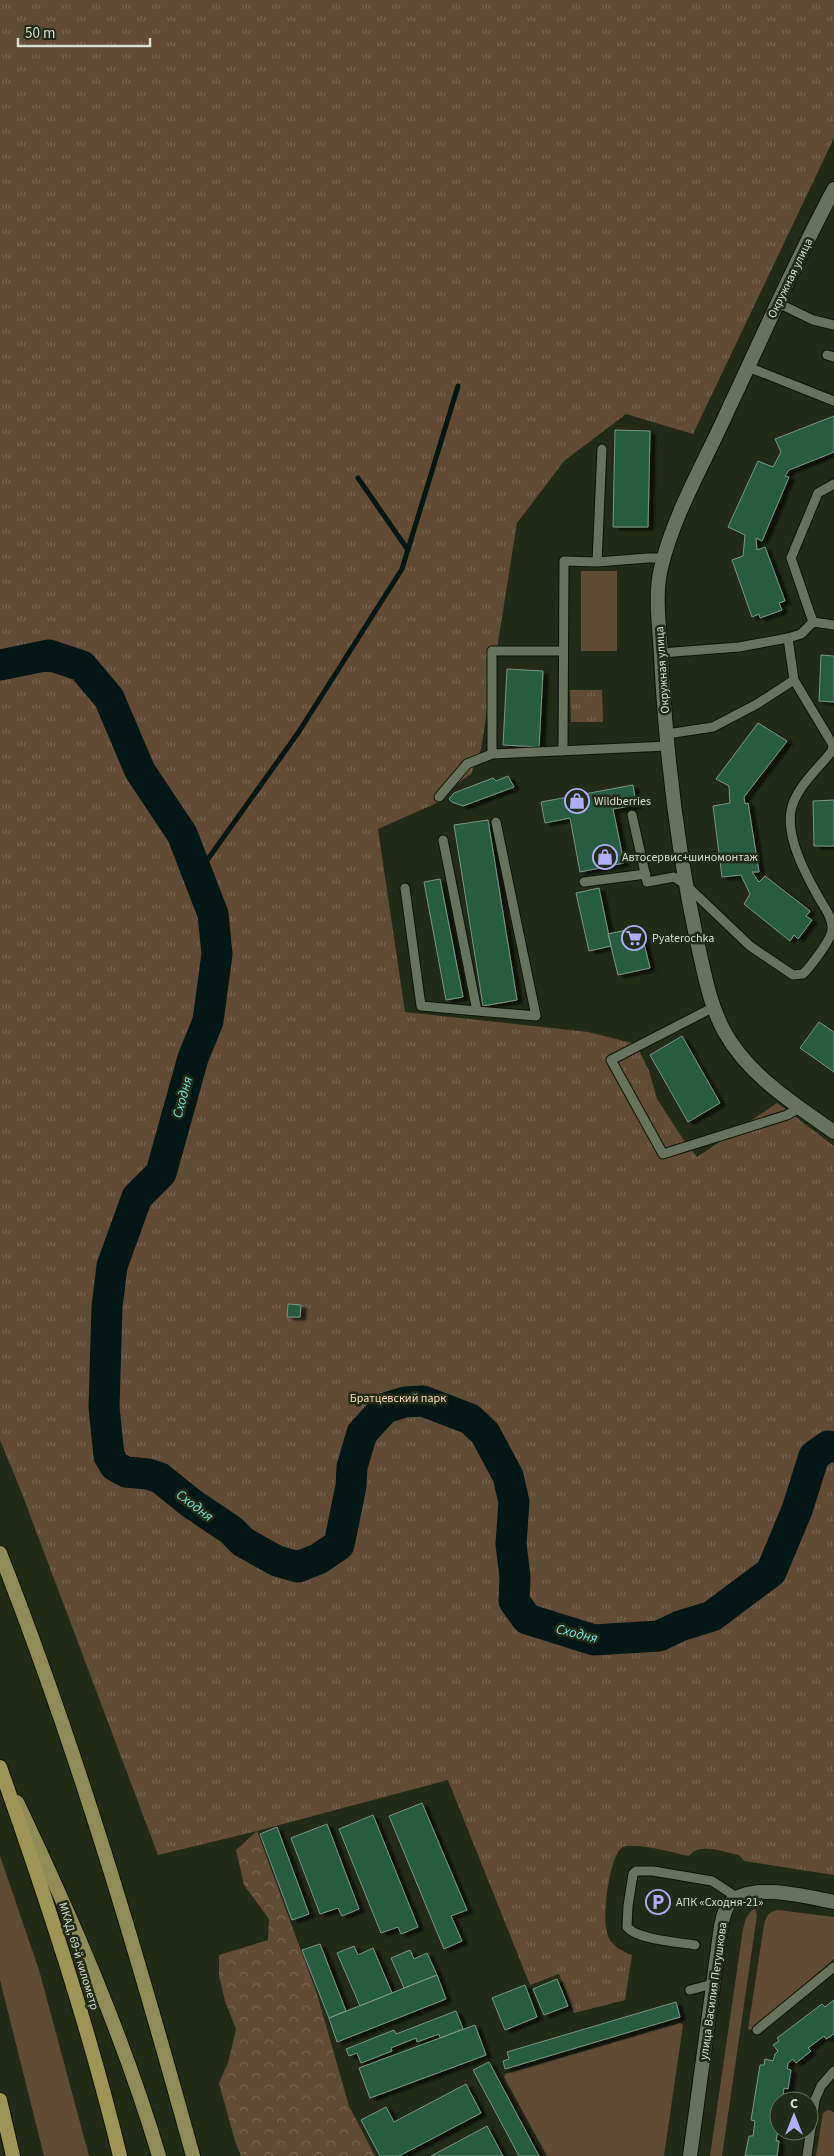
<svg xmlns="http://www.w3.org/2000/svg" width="834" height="2156" font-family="'Source Sans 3',sans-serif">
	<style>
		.grass { fill: #624b35 }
		.forest { fill: url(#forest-crowns) }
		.park { fill: url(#park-tufts) }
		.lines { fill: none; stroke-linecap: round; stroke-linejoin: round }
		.stream { stroke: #021716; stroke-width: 5 }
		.river { stroke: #021716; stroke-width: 31 }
		.building { fill: #265b40; stroke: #7a9585; filter: url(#shadow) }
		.service-casing { stroke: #0c1402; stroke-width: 11 }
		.minor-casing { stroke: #0c1402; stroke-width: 16 }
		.primary-casing { stroke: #0c1402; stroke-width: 16 }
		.trunk-casing { stroke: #0c1402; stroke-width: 16 }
		.service { stroke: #68735b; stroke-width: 9 }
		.minor { stroke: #68735b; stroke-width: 14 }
		.primary { stroke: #918b57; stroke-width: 14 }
		.trunk { stroke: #9f9356; stroke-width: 14 }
		.labels { text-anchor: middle; stroke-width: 5; stroke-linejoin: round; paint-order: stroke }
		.street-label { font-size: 12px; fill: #d8ded1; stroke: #222b16 }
		.poi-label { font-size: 12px; fill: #d8ded1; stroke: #222b16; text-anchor: start }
		.park-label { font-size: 12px; fill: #fbd6b4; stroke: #222b16 }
		.water-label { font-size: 14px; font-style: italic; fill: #74e3dd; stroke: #222b16 }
	</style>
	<defs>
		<pattern id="forest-crowns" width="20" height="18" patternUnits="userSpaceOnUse" patternTransform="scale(1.25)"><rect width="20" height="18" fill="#624b35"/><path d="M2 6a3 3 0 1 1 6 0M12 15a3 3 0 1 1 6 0" fill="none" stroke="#786451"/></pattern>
		<pattern id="park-tufts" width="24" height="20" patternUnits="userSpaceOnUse" patternTransform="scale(1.25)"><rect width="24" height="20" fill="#624b35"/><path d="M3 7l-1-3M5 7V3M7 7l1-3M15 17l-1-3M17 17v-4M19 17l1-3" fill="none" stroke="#786451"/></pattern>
		<filter id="shadow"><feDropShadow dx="5.5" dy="3" stdDeviation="1" flood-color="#0009"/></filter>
	</defs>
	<rect width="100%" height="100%" fill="#222b16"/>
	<path class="grass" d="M581,571H617V651H581Z
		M0,1856L39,1970L89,2156H44L0,1980Z
		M755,1909L757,1915L722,2156H710L743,1929L746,1918L752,1910Z
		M778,1910L834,1917V1959L751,2030L748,2029L764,1925C766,1916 768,1912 778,1910Z
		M680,2023L683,2025L664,2156H547L504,2077L505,2074Z
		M828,2110L834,2112V2156H816L823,2113Z"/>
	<path class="forest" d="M257,1831L317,1994L349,2106L375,2156H241L235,2141L219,2083L228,2063L236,2029L225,2001L219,1976V1955L268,1940L269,1919L244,1885L236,1850Z"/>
	<path class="park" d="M0,0H834V138L693,434L626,414L564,461L517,523L481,749L471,774L445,792L441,801L378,829L405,1012L588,1032L636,1044L649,1071L657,1099L683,1139L697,1157L777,1103L834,1146V1875L744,1861L739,1855C724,1852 699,1842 689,1856C675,1853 636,1842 623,1847C609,1854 602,1918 607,1933C610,1945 621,1951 632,1955L625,2000L574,2013L559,1974L530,1985L448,1780L257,1831L158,1855L21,1491L0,1440Z
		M570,690H602L603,722H571Z"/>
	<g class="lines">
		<path class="stream" d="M358,478L408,550
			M198,873L298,733L402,569L458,386"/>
		<path class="river" d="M0,665L49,655L82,666L109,698L140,771L182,834L213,914L217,954L208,1021L193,1058L161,1173L137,1197L112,1266L107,1307L104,1407L109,1456L115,1466L126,1472L148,1474L160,1478L191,1503L231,1530L243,1542L277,1561L298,1567L318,1559L339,1545L351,1486L352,1467L362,1433L385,1408L405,1402L423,1401L470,1419L485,1433L508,1476L514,1502L511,1544L515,1577L514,1601L527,1619L594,1640L659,1636L680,1626L712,1616L771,1572L797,1510L814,1456L828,1446L834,1447"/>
	</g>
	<path class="building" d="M834,416V452L789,470L785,476L789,477L762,541L756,538L757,550L765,547L785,601L779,603L782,610L760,618L759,614L752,617L732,560L743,556L745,535L728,527L758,461L773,467L781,452L775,439Z
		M615,430L650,431L648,527H613Z
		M821,655L834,656V702L819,701Z
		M507,669L543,671L539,747L503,745Z
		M758,723L787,741L744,797L745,804L748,803L759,872H752L759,882L765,876L810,911L806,916L812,920L798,939L794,935L790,941L744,904L750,894L741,875L722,877L713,806L730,803L729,786L716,779Z
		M508,776L514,787L463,806L452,802L449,799L454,793L493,778L496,781Z
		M633,785L636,805L613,809L624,863L580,872L570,818L545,823L541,802Z
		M834,800V846H814L813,801Z
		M488,820L517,1000L483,1006L454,825Z
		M440,879L463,997L446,1000L424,882Z
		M599,888L611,946L589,951L576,893Z
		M640,927L650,968L618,975L608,934Z
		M819,1022L834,1032V1072L800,1048Z
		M682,1036L720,1103L688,1122L650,1055Z
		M288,1304L301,1305L300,1317H287Z
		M422,1803L467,1910L451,1916L462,1941L444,1949L389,1816Z
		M373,1815L418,1927L401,1934L398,1927L381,1933L339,1829Z
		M327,1824L359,1909L342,1916L338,1908L320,1914L291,1838Z
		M277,1827L309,1914L292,1920L260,1834Z
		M320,1944L346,2011L329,2018L302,1950Z
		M354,1946L358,1955L373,1948L392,1993L360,2006L337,1953Z
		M410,1950L414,1959L427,1953L437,1975L404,1988L391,1958Z
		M437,1975L446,1999L337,2042L329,2018Z
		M557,1979L568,2006L544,2015L533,1989Z
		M525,1985L537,2017L505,2030L492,1998Z
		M834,2000V2034L826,2039L824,2036L808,2048L811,2051L796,2063L793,2059L788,2063L787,2069L791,2070L788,2089L784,2088L782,2101H779V2125L776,2141H779L777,2156H745L749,2136H753L755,2121L751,2120L760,2065H764L765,2059L773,2061L775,2054L778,2051L773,2045L779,2041L777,2038L822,2004L825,2007Z
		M676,2002L680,2017L505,2069L503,2061L509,2059L507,2052Z
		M456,2011L463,2029L440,2038L439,2034L417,2042L416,2038L391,2048L392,2051L361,2063L357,2053L349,2056L346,2049L394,2030L396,2034Z
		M475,2025L486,2055L370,2098L359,2068Z
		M489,2062L539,2156H519L473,2070Z
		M466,2084L481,2113L399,2156H380L361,2120L386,2107L394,2122Z
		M487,2126L503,2156H431Z"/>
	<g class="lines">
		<defs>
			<path id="service" d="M778,303L813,320L834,325
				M827,355L834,357
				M748,367L834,401
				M602,449L597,562L648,558H664
				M813,622L834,625
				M563,651H492V754L668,746
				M661,653L739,647L788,638L801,634L813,622L791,558L818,493L834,484
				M667,734L713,727L757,704L794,680
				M563,751L564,561L597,562
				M439,797L467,764L492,754
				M632,815L647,882L674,877L685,884L750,946L793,975L803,974C810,967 832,939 832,929C833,918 824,907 819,898C806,875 786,838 791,811C795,788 818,769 832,751L833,745L794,680L788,638
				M443,840L477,1011L536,1016L496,822
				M584,882L646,874
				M405,888L421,1006L477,1011
				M714,1007L611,1060L663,1154L787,1115L799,1108
				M695,1945C678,1942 638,1940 627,1927L628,1906L633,1874L636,1871H653L712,1881L738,1898
				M690,1990L713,1984
				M757,2030L834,1967
				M807,2156L815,2100L821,2086L834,2071"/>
			<path id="minor" d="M834,189C795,261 763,336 728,410C705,462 674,513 661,568C654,597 660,628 661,657C666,752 677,848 697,941C704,971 709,1003 724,1031C748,1075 794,1104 834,1132
				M690,2156L721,1926C723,1919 724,1910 729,1904C749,1881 808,1897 834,1902"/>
			<path id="primary" d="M0,1553C77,1749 137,1953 193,2156
				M17,1802C71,1916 123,2035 159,2156"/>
			<path id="trunk" d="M0,1767C45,1895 88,2024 120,2156
				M0,2100L13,2156"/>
		</defs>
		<use href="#service" class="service-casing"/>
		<use href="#minor" class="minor-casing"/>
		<use href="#primary" class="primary-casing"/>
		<use href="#trunk" class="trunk-casing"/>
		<use href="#service" class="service"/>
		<use href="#minor" class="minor"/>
		<use href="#primary" class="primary"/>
		<use href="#trunk" class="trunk"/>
	</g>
	<defs>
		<symbol id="shop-ring" viewBox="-11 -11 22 22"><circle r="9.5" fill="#222b16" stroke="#b0aefa" stroke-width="1.5"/><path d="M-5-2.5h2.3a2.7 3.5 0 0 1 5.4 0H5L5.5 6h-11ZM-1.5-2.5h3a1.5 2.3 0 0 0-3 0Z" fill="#b0aefa"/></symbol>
		<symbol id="supermarket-ring" viewBox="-11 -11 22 22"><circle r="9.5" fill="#222b16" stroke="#b0aefa" stroke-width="1.5"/><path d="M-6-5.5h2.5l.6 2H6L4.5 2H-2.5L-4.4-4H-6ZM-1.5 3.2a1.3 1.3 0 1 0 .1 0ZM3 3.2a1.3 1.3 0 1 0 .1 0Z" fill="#b0aefa"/></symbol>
		<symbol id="parking-ring" viewBox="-11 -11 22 22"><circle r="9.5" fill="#222b16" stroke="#b0aefa" stroke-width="1.5"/><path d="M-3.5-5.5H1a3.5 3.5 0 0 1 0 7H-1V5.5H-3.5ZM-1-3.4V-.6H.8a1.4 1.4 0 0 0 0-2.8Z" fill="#b0aefa"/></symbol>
	</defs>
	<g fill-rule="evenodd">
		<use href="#shop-ring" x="563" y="787" width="28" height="28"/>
		<use href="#shop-ring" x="591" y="843" width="28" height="28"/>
		<use href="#supermarket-ring" x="620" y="924" width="28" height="28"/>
		<use href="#parking-ring" x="644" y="1888" width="28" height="28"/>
	</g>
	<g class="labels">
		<g class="street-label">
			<text transform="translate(790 278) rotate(-64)" y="4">Окружная улица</text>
			<text transform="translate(662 670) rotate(-94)" y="4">Окружная улица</text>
			<text transform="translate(79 1956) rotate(73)" y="4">МКАД, 69-й километр</text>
			<text transform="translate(713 1991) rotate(-82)" y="4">улица Василия Петушкова</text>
		</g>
		<g class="poi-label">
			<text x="594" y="805">Wildberries</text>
			<text x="622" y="861">Автосервис+шиномонтаж</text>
			<text x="652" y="942">Pyaterochka</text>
			<text x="676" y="1906">АПК «Сходня-21»</text>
		</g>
		<g class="park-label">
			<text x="398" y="1402">Братцевский парк</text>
		</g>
		<g class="water-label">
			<text transform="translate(182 1097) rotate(-75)" y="5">Сходня</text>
			<text transform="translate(195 1505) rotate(37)" y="5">Сходня</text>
			<text transform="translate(577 1633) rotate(14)" y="5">Сходня</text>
		</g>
	</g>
	<g transform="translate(794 2116)"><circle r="24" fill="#222b16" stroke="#6b7361"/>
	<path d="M0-4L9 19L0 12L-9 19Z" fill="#b0aefa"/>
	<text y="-8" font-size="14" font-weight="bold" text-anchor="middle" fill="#d8ded1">С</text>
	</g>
	<path d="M18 38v8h132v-8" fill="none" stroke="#d8ded1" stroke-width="2.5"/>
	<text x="25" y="38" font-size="15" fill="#d8ded1" stroke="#222b16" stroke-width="4" paint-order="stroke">50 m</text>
</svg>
